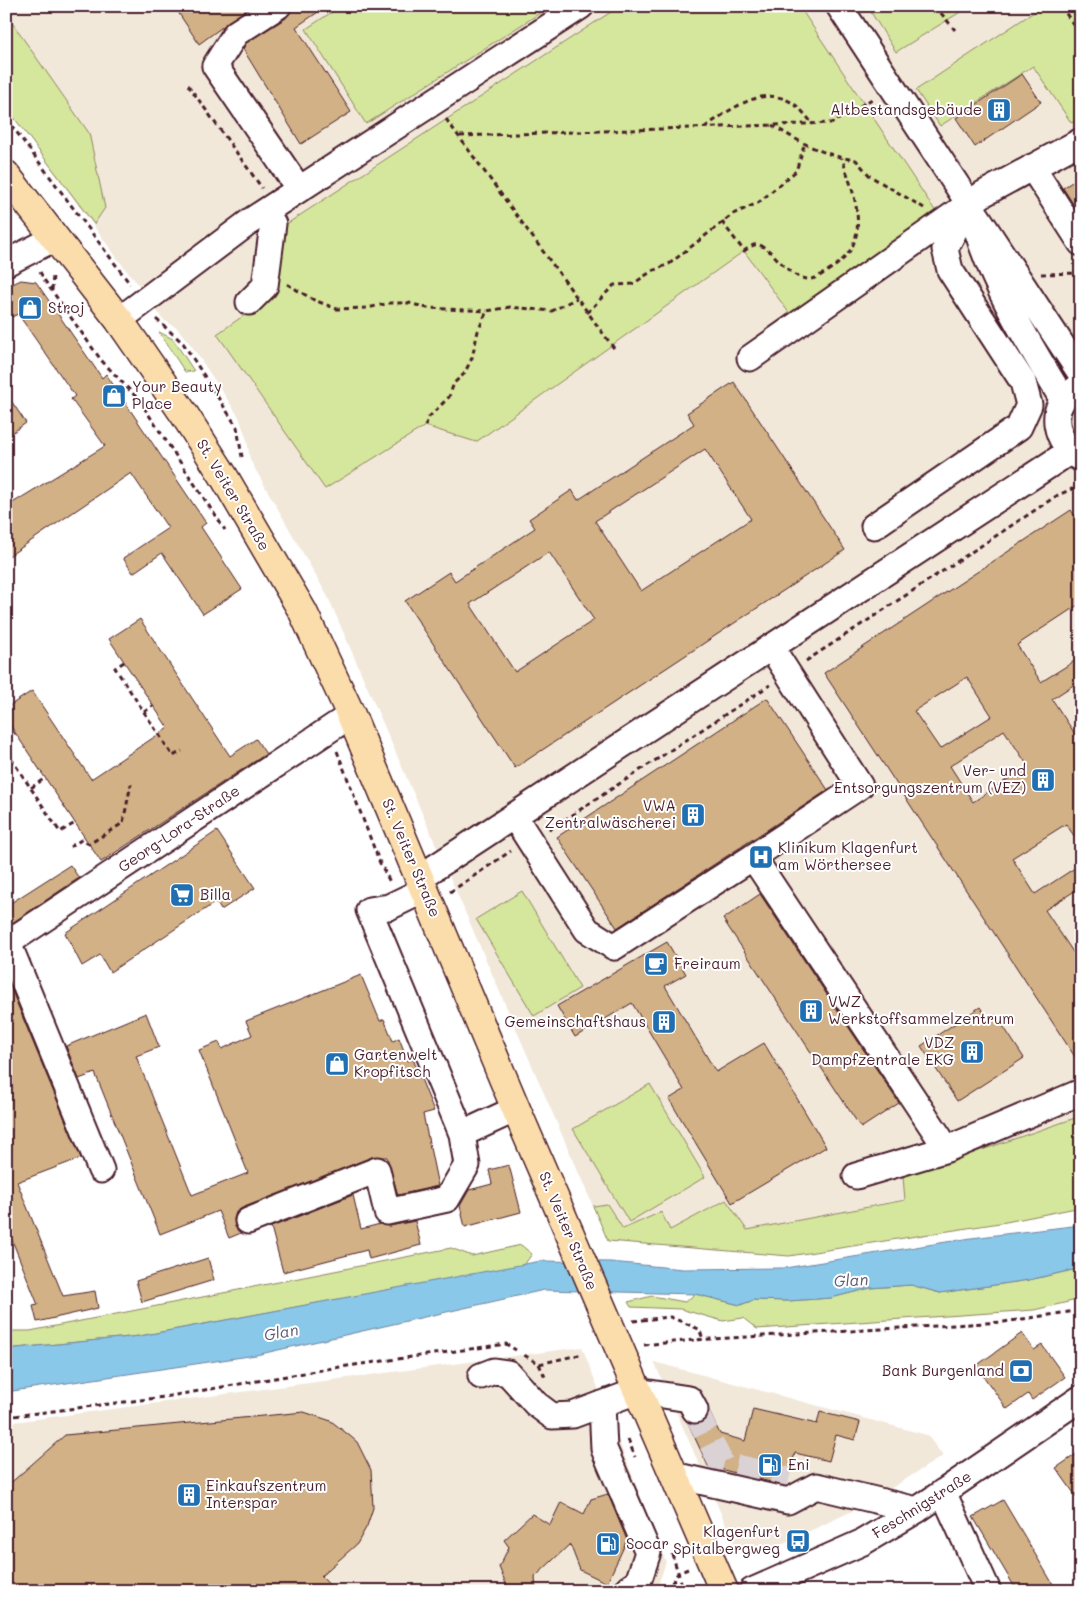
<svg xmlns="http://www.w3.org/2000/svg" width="1087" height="1597" font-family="Mali,sans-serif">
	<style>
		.built { fill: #f1e8da }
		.green { fill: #d5e79c; stroke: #908364 }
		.water { fill: #8ac8ea; stroke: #70849e }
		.building { fill: #d1b185; stroke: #4a1f2b; fill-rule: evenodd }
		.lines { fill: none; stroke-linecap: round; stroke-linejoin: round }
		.minor-tunnel { stroke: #dbd2d5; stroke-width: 25; stroke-dasharray: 25 12; stroke-linecap: butt }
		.minor-casing { stroke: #4a1f2b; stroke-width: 29 }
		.major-casing { stroke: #4a1f2b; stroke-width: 31 }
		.path { stroke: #4a1f2b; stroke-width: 3; stroke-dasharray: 5 4; stroke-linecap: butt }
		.minor { stroke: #fff; stroke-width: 25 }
		.major { stroke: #fbddab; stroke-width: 28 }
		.labels { text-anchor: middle; stroke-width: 4; stroke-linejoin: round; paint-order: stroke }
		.poi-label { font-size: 15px; fill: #4a1f2b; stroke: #fff; text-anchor: start }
		.street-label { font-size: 15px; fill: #4a1f2b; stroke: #fff }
		.water-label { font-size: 16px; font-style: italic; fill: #605a6e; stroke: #fff }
	</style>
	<rect width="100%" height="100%" fill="#fff"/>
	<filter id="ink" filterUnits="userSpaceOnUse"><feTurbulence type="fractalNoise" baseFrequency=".02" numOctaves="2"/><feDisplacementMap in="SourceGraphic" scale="10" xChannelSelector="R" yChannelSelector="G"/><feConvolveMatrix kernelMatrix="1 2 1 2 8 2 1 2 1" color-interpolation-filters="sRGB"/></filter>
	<g filter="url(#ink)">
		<path class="built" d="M6,6H1081V1116L903,1177L905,1199L747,1230L725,1200L669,1231L623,1229L607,1204L593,1206L328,597L250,460L247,440L239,417L191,345L177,328L162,319L149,297L126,270L6,107Z
			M582,1347L666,1562L656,1591H6V1423Z
			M654,1362L927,1435L943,1456L861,1507L763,1553L734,1543Z"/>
		<path class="green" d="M341,6H551L366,124L306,29Z
			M620,6H799L938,215L792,317L744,251L476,442L425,426L325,489L217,334L272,296L282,227Z
			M867,6H970L896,52Z
			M1043,6H1081V126L1070,121L1033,66L940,126L916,90Z
			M6,14L89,133L105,208L94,224L6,107Z
			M159,332L173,339L194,371L185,372Z
			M522,891L580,988L534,1016L476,919Z
			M650,1084L705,1177L629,1222L573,1129Z
			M1081,1116V1207L1006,1222L789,1256L608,1241L593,1206L607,1204L623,1229L661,1212L670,1230L726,1200L747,1230L905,1200L903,1177Z
			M521,1245L532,1254L524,1265L140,1336L6,1349V1331H30L451,1248L472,1256Z
			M1081,1268V1299L1034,1310L757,1329L743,1318L723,1321L680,1309L631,1307L628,1302L652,1296L685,1302L695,1294L740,1305L754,1300L788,1301L831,1298L870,1288L911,1285L940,1293L1029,1280Z"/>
		<path class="water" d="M1081,1225V1268L1029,1280L940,1293L911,1285L870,1288L831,1298L788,1301L754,1300L740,1305L695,1294L544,1290L256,1355L6,1392V1349L140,1336L541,1261L611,1262L683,1269L785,1268L971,1238Z"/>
		<path class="building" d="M174,6H251L199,44Z
			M292,6H327L296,27L351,112L301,144L243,49L246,43L286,18Z
			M1022,74L1041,102L975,147L956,118Z
			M1081,176V216L1063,188Z
			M21,280L36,282L102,378L106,374L206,523L201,527L242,589L203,614L162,553L133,573L123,558L168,528L131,473L6,558V507L105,446L71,399L75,396L18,314L6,320V287Z
			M734,382L845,550L515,768L405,601L449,572L455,581L535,528L529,519L572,490L578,500L694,424L687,413ZM705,449L751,519L641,591L595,521ZM549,552L594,620L515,672L470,604Z
			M6,393L26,423L6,437Z
			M1071,510L1081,525V603L1017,645L1041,682L1081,657V680L1052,699L1081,743V846L1066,824L1012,858L1035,894L1081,864V887L1045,910L1081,964V1066L824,673ZM967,677L992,716L940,749L914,711ZM1004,730L1028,766L973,802L950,766Z
			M140,619L230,756L256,739L266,754L101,862L6,719V708L32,691L91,779L168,728L109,639Z
			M767,698L828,790L617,928L557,837Z
			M217,831L255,888L221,910L216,902L110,972L100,955L82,966L65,933Z
			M70,865L79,878L6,927V906Z
			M760,894L899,1103L861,1128L723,919Z
			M667,942L686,974L665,986L716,1072L764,1043L826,1147L732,1203L669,1099L684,1090L632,1003L575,1037L557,1006Z
			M361,975L380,1021L384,1019L393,1041L399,1038L408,1061L413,1059L434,1111L423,1114L438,1186L398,1195L387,1157H372L242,1208L236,1212L234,1219L235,1227L241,1233L229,1238L218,1211L160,1234L95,1073L79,1079L66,1046L146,1013L159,1047L136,1056L192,1195L248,1173L199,1050L219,1042L222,1049L252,1035L246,1021Z
			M6,977L81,1158L17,1182L63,1296L95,1291L98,1308L37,1322L33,1306L38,1305L6,1225Z
			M980,1007L988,1020L996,1015L1024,1058L957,1101L921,1046Z
			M509,1165L521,1212L465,1227L460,1206L469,1190L492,1184L489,1170Z
			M353,1195L361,1229L380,1224L390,1226L415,1221L421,1245L369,1259L367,1250L283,1272L271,1227Z
			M208,1258L214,1280L142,1302L136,1281Z
			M1022,1333L1034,1350L1042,1345L1065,1377L1032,1400L1028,1394L1007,1409L976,1366Z
			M753,1409L817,1424L820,1412L860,1422L855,1440L836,1435L829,1461L795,1453L786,1486L708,1466L687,1421L694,1424L701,1423L707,1418L709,1411L720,1434L745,1441Z
			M304,1412L331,1421L350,1436L357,1442L371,1470L373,1508L367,1526L357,1544L321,1576L335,1591H6V1487L65,1435Z
			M1081,1451V1503L1056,1468Z
			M608,1494L627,1540L607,1583L580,1570L570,1544L535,1577L536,1591H509L499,1567L509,1547L504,1540L532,1514L550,1525L561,1502L584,1514L591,1499Z
			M1003,1500L1041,1564L1057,1591H1017L973,1517Z"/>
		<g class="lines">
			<path class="minor-tunnel" d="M695,1410L721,1463L789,1480"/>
			<defs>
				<path id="minor" d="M278,6L236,33L215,66L299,189
					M839,6L1081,374
					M1032,167L1081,243
					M977,230C996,292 1030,345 1063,400
					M6,263L55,238
					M249,302L265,286L273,224L265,212
					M119,320L252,220L581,6
					M750,358L983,194L1081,141
					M1076,389C1045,405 1055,444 1081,459
					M874,526L1019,427L1029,405L1023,382L950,270L945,249L968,204
					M514,816L587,930L614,947L753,857L947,1149
					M753,857L860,786L771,647
					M419,878L1069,452
					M424,890L389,907L369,910L462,1134L516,1109
					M8,943L101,1170
					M6,944L351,715
					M856,1176L947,1149L1081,1092
					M248,1221L377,1170L387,1212L447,1199L467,1165L462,1134
					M481,1376L494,1371L508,1373L536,1404L552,1416L573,1415L637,1391L689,1399L695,1410
					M602,1404L604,1449L648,1552L638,1582L625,1591
					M673,1475L788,1501L816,1486L917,1510
					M943,1492L988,1591
					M752,1591L863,1542L917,1510L1081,1398"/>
				<path id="major" d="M6,175L119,320L184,414L223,475L303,612L351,715L516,1109L724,1591"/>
			</defs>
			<use href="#minor" class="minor-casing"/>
			<use href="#major" class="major-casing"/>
			<path class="path" d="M935,6L955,30
				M1061,6L1081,36
				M604,10L610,6
				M188,85L262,188
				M6,118L130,284
				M446,119L616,351
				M772,125C799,142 825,156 856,160L870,176L924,208
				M705,127C730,110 763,83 794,104C801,109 807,117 813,124
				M460,136L832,123L872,99
				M722,222L744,251C747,249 751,246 754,245C771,241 786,281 811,279C818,278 829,270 835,266C873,239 854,195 842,158
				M6,228L12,236
				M40,272L45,281L101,360L139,400L225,530
				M1041,274L1081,273
				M287,284L314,300L337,309L367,308L390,303H409L427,308L487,311
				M52,291L53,274
				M587,313L614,285L633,284L652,271L669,264L733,214L758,203L796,171L804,146
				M156,319L183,343L237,427L242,457
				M425,426L429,417L449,397L454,383L464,374L472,358L478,331L487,311L510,307L552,311L577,298
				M806,661L1058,495L1072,489L1081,493
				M124,662L115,668L173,756L182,751
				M144,712L153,706
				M6,738L15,733
				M6,751L60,832L75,823
				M337,751L379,861L390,882
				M31,788L45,778
				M549,830L770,685
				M70,847L81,840L89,844L123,823L131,784
				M450,892L511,851
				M633,1321L670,1317L699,1329L703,1339
				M644,1345L694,1340L1004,1322L1081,1310
				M524,1355L539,1364L583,1354
				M539,1364L545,1377
				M6,1417L164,1397L333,1368L506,1344L516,1350
				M628,1439L635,1457
				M672,1554L684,1591
				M667,1591L678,1573L688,1569"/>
			<use href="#minor" class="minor"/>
			<use href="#major" class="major"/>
		</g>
	</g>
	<defs>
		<symbol id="building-square" viewBox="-11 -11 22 22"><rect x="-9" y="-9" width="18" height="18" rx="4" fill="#1f6fb2" stroke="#fff"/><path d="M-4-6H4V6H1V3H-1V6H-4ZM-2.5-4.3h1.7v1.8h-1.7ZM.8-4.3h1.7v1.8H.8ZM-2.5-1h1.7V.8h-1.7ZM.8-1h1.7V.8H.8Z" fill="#fff"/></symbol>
		<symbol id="shop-square" viewBox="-11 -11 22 22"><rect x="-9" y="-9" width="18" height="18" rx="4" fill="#1f6fb2" stroke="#fff"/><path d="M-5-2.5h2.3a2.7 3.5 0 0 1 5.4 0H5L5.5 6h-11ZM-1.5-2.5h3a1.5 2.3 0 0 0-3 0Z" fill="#fff"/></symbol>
		<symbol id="hospital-square" viewBox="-11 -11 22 22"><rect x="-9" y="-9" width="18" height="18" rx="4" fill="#1f6fb2" stroke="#fff"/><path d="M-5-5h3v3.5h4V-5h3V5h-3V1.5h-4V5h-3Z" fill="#fff"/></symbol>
		<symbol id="supermarket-square" viewBox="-11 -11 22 22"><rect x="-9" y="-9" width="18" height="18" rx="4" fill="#1f6fb2" stroke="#fff"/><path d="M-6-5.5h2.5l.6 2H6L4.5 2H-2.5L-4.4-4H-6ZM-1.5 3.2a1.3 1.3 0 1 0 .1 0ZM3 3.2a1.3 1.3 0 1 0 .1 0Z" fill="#fff"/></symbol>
		<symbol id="cafe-square" viewBox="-11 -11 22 22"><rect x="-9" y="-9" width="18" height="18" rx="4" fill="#1f6fb2" stroke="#fff"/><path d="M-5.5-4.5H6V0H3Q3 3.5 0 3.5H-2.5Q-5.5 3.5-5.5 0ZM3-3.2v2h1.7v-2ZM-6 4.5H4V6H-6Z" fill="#fff"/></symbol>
		<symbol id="bank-square" viewBox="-11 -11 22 22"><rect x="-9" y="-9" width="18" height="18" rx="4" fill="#1f6fb2" stroke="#fff"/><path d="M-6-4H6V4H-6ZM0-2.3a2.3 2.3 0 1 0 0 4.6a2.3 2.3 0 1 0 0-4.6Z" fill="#fff"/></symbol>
		<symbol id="fuel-square" viewBox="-11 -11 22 22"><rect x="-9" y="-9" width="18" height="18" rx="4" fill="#1f6fb2" stroke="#fff"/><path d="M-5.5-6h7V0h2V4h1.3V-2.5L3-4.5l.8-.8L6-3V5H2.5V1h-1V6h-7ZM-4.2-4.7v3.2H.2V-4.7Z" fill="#fff"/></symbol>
		<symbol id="bus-square" viewBox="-11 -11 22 22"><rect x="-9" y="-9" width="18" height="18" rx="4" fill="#1f6fb2" stroke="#fff"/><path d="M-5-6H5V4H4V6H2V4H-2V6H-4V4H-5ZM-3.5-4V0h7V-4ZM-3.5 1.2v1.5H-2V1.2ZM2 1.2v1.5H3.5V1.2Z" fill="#fff"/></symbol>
	</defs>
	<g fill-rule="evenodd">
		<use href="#building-square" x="985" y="96" width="28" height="28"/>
		<use href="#shop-square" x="16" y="294" width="28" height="28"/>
		<use href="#shop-square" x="100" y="382" width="28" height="28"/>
		<use href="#building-square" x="1029" y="766" width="28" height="28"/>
		<use href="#building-square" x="679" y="801" width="28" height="28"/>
		<use href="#hospital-square" x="747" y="843" width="28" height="28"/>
		<use href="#supermarket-square" x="168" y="881" width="28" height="28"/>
		<use href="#cafe-square" x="642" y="950" width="28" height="28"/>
		<use href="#building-square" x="797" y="997" width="28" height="28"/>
		<use href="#building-square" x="650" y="1008" width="28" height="28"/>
		<use href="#building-square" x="958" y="1038" width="28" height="28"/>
		<use href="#shop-square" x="323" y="1050" width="28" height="28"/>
		<use href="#bank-square" x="1007" y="1357" width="28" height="28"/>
		<use href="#fuel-square" x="756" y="1451" width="28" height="28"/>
		<use href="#building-square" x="175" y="1481" width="28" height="28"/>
		<use href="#bus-square" x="784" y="1527" width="28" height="28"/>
		<use href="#fuel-square" x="594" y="1530" width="28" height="28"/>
	</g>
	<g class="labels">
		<g class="poi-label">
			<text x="982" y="115" text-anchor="end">Altbestandsgebäude</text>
			<text x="48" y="313">Stroj</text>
			<text x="132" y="392">Your Beauty<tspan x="132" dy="17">Place</tspan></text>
			<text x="1026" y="776" text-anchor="end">Ver- und<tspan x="1026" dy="17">Entsorgungszentrum (VEZ)</tspan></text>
			<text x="676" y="811" text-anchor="end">VWA<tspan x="676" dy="17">Zentralwäscherei</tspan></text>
			<text x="778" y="853">Klinikum Klagenfurt<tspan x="778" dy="17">am Wörthersee</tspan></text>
			<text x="200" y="900">Billa</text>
			<text x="674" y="969">Freiraum</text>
			<text x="828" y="1007">VWZ<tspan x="828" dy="17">Werkstoffsammelzentrum</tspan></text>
			<text x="646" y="1027" text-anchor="end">Gemeinschaftshaus</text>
			<text x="954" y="1048" text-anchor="end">VDZ<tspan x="954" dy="17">Dampfzentrale EKG</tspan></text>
			<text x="354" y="1060">Gartenwelt<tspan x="354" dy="17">Kropfitsch</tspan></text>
			<text x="1004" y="1376" text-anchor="end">Bank Burgenland</text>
			<text x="788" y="1470">Eni</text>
			<text x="206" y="1491">Einkaufszentrum<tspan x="206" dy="17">Interspar</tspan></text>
			<text x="780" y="1537" text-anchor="end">Klagenfurt<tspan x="780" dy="17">Spitalbergweg</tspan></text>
			<text x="626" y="1549">Socar</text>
		</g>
		<g class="street-label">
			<text transform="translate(233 495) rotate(59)" y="5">St. Veiter Straße</text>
			<text transform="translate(179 829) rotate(-34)" y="5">Georg-Lora-Straße</text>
			<text transform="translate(411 858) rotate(67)" y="5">St. Veiter Straße</text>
			<text transform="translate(568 1231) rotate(67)" y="5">St. Veiter Straße</text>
			<text transform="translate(922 1505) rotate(-32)" y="5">Feschnigstraße</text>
		</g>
		<g class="water-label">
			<text transform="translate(851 1280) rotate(-3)" y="6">Glan</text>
			<text transform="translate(281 1332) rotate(-10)" y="6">Glan</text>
		</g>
	</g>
	<rect width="1087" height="1597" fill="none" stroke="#fff" stroke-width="25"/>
	<rect x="12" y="12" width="1062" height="1572" fill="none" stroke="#4a1f2b" stroke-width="2" filter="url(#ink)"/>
</svg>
